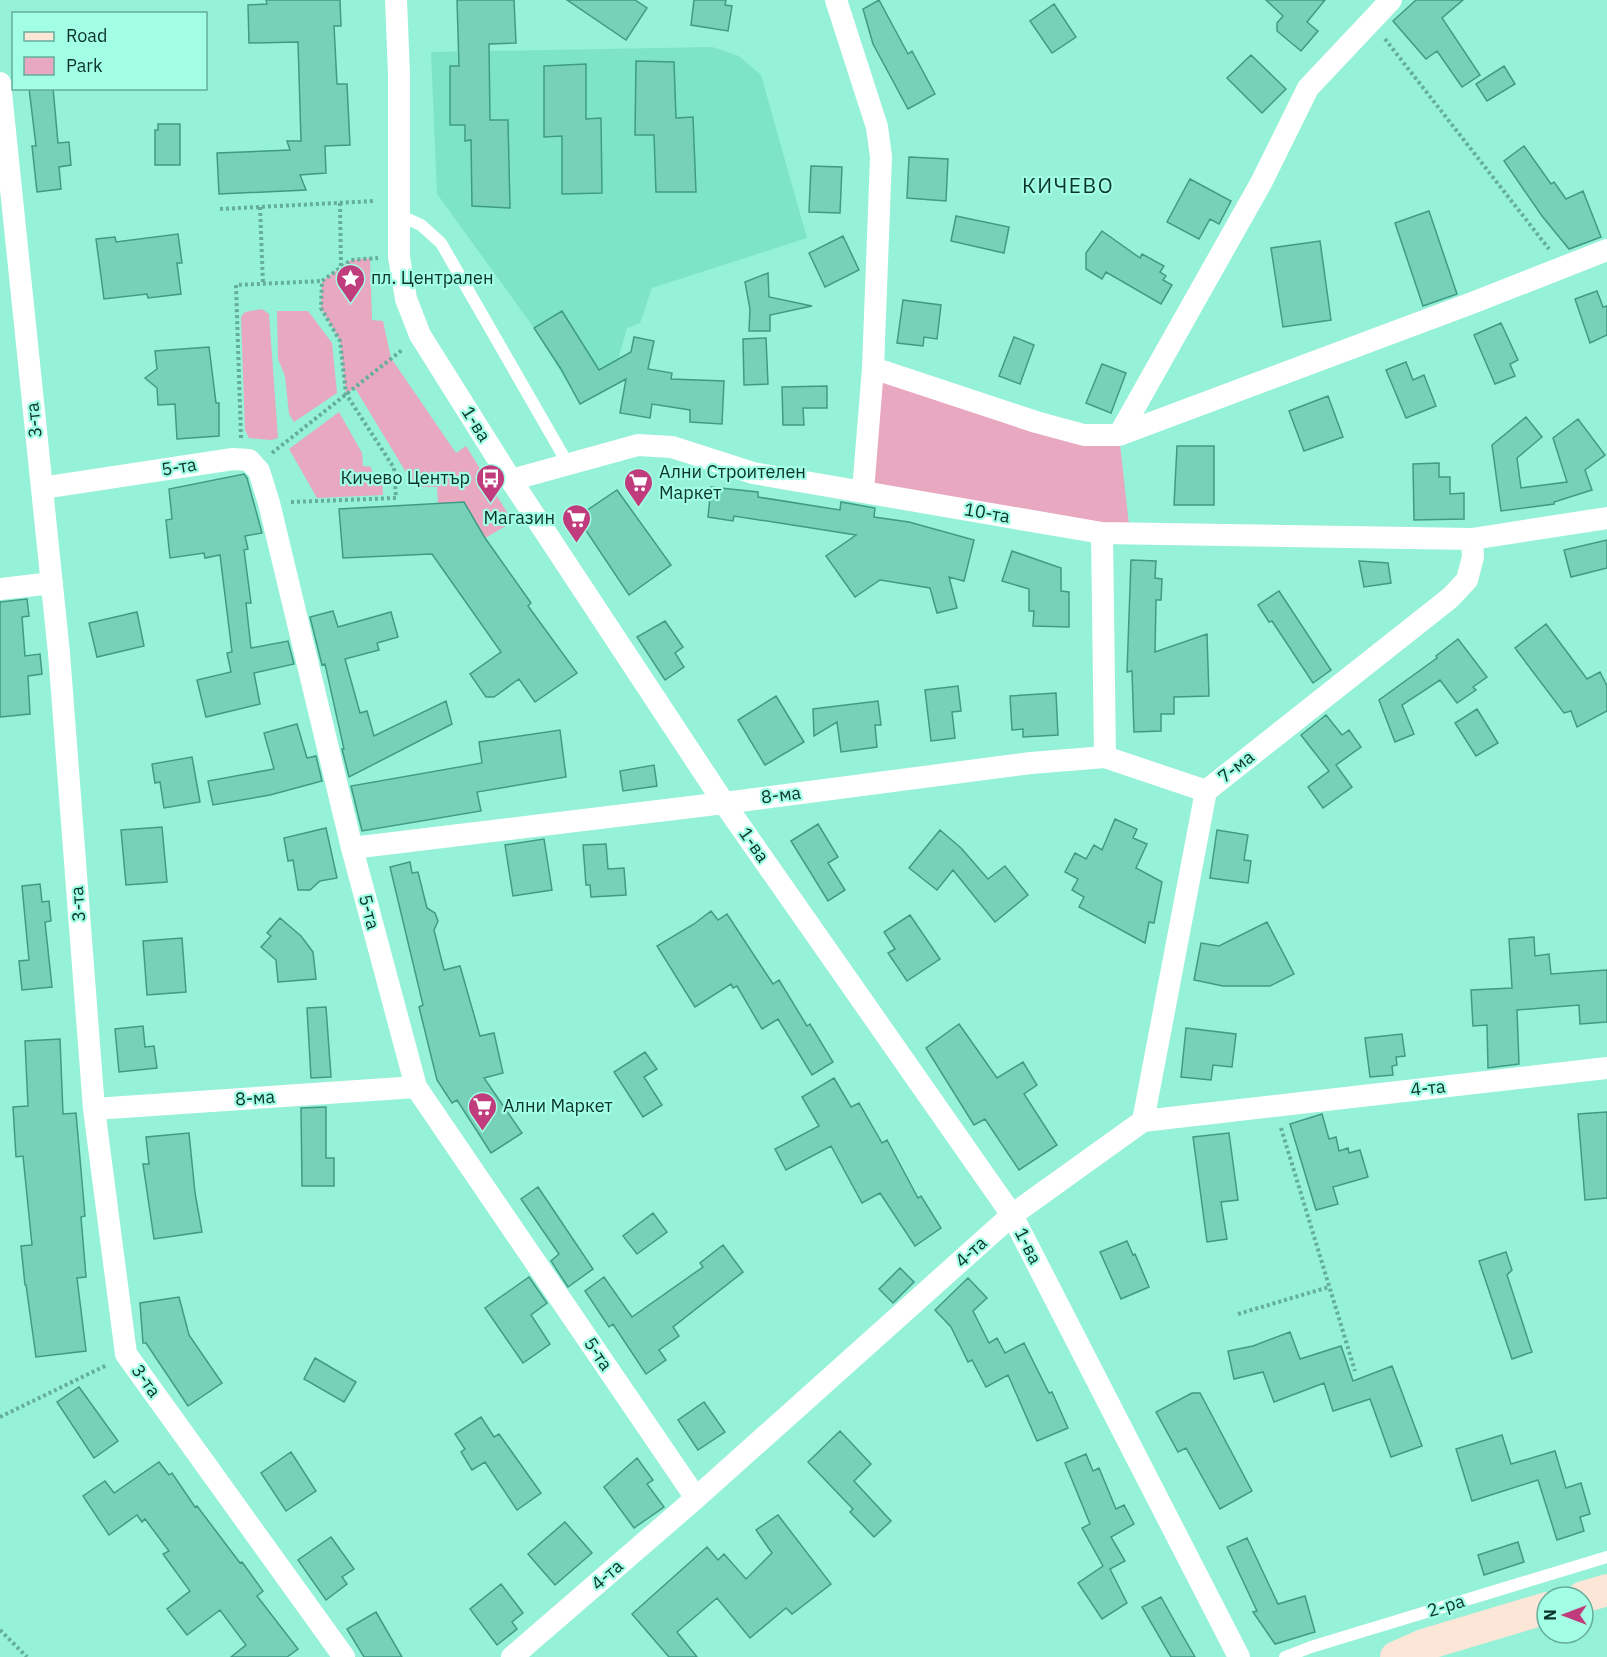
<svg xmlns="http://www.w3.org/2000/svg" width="1607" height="1657" font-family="'IBM Plex Sans',sans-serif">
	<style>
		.built { fill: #7ee4c8 }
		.green { fill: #e7a8c0 }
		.building { fill: #76d1b8; stroke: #3e9c85; stroke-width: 1.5 }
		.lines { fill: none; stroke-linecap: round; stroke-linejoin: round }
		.path { stroke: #64ae9a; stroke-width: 4; stroke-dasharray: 3 3; stroke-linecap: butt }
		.lane { stroke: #fff; stroke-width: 12 }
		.street { stroke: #fff; stroke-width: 22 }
		.secondary { stroke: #fce6d7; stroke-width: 32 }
		.labels { text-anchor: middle; stroke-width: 4.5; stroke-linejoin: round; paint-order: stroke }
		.poi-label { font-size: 18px; fill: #0b342a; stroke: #a2fee4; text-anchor: start }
		.street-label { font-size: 18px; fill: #0b342a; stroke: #a2fee4 }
		.quarter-label { font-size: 21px; letter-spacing: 1.5px; fill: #0b342a; stroke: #a2fee4 }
	</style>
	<rect width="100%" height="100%" fill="#95f1d7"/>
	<path class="built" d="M712,47L739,56L761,75L807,238L652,288L640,323L627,328L610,388L580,404L534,328L437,194L431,52Z"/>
	<path class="green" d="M370,258L372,320L383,321L391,358L456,453L466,446L513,522L485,538L464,502L438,504L437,487H415L355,388L346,394L340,341L321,308L322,281L351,260Z
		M262,309L269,314L278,438L271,440L249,438L245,430L241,317L245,312Z
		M277,311H308L332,343L337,393L294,422L289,414L285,376L278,359Z
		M873,368L1119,435L1130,534L863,491Z
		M339,412L362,453L363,466L371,467L373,475L382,476L383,495L317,498L289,449Z"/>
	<path class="building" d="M266,0H340L341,26H334L337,84H347L350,145L325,146L326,173L300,175L306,190L219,194L217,153L290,150L287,141H301L298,42L249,43L248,5L267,4Z
		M457,0H514L516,43L489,44L490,120H508L510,208L472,206L471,140L465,141V125H450V66H459Z
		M567,0H635L647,8L626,40Z
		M694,0H726L725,5L732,6L728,31L691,25Z
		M879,0L908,54L912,51L935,94L908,109L873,44L863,9Z
		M1266,0H1325L1307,22L1318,31L1301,51L1277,31V23L1283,16Z
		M1416,0H1463L1442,18L1480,75L1462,87L1437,51L1426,59L1393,21Z
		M1054,4L1076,37L1052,53L1030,21Z
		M1251,55L1286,89L1262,113L1227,78Z
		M636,61L674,62L676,118L693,117L696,192H656L654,135H635Z
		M586,64V119L601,118L602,193L562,194V136L544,137V66Z
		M1504,66L1515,84L1487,101L1476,84Z
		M29,88H53L58,143L69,142L71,165L59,167L61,189L37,192L32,146H36Z
		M158,124H180V165H155V130H158Z
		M1524,146L1551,184L1554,182L1566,199L1583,191L1601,237L1569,249L1542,216L1504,161Z
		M909,157L948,159L946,201L907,198Z
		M811,166L842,167L840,213L809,212Z
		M1190,179L1231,201L1219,224L1210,219L1199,239L1167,222Z
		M1429,211L1457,294L1423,306L1395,223Z
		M956,216L1009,227L1004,253L951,241Z
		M1102,231L1140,258L1142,254L1164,266L1160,272L1166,276L1163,280L1172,285L1161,304L1106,272L1102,279L1086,269V253Z
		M178,234L182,263H177L181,294L148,298L147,294L104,299L96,239L115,237L116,242Z
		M843,236L859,270L825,287L809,253Z
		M1320,241L1331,320L1283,327L1271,248Z
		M768,273L769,297L812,306L770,315V331H749L750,309L745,282Z
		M1597,291L1603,307L1607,306V335L1590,343L1575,299Z
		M903,300L941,305L937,339L924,337L923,346L897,343Z
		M562,311L599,370L631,352L634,337L654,341L648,369L672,373L671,379L724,381L722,424L690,422V410L652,404L650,418L620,413L626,379L580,404L561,369L534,328Z
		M1501,323L1518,360L1510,364L1515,376L1495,384L1474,335Z
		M1014,337L1034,345L1020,384L999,376Z
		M766,338L768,384L744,385L743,339Z
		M209,347L216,403H219V436L177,439L175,404L158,405L157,388L145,378L157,369L155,351Z
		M1406,362L1413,380L1424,375L1436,406L1406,418L1386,370Z
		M1102,364L1126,373L1111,413L1086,403Z
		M827,386V408H803L804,425H783L782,387Z
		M1328,396L1343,437L1304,451L1289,411Z
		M1526,417L1542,437L1517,458L1521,488L1567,482L1553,438L1578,419L1605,455L1585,470L1592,490L1554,502V504L1501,511L1492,445Z
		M1177,446H1214V505H1174Z
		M1439,463V477H1450V494L1464,493V519L1414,520L1413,464Z
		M244,474L247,478L262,533L245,536L248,549L244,550L251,603H246L251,648L288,641L294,664L254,673L260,704L206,717L197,680L231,672L227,653L232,652L220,555L205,558L204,553L170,558L166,520L172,519L169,489Z
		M711,487L758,492V497L840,510L841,502L875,508L874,517L909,522L974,540L964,581L949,577L957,608L937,613L930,588L880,580L855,597L826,556L856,535L734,516L733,521L708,517Z
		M617,490L671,565L629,595L577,517Z
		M464,502L485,538L531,603L528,606L577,673L535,702L519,679L494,697H486L470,674L501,652L432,554L343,558L339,509Z
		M1607,540V568L1571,577L1564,550Z
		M1012,551L1061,568V591L1069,592V627L1033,626L1034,611H1029V589L1002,581Z
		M1131,560L1156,561L1155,578L1162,579L1161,600H1156L1155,652L1207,634L1209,696L1174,697V714H1161V731L1134,732L1132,671L1127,672Z
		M1359,561L1388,563L1391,583L1364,587Z
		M1279,591L1331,670L1313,683L1272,621L1269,622L1258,605Z
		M27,599L29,616L22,617L25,656L40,654L42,674L28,676L30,714L0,717V602Z
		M333,611L338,627L391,612L398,637L377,643L379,650L345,659L360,713L367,711L374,736L446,701L452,724L349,777L342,749H344L325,664L322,665L310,617Z
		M137,612L144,646L97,657L89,623Z
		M665,621L683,647L675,653L684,667L665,680L637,637Z
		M1546,624L1587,679L1600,672L1607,686V711L1577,727L1571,711L1564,713L1515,648Z
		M1458,639L1487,677L1473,687L1476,690L1457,703L1440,680L1402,705L1414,734L1395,742L1379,700L1437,658L1436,656Z
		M958,686L961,711L952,712L955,738L931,741L925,690Z
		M1056,693L1058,735L1023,737V729L1012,730L1010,696Z
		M776,696L804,742L765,765L738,720Z
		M878,701L881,725H875L877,747L841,752L837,722L814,736L813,709Z
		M1477,709L1498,743L1476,756L1455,723Z
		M1326,715L1342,735L1349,730L1361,747L1336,765L1352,787L1323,808L1308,787L1329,771L1301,735Z
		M297,724L307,758L316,756L322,781L270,795L213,805L208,781L274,769L264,733Z
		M560,730L566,777L477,792L481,811L362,831L351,786L482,763L479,742Z
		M192,757L200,802L164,808L160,782L155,783L152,764Z
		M654,765L657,786L623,791L620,771Z
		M1115,819L1137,829L1133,838L1147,844L1136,868L1162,882L1154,923L1149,922L1145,943L1079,907L1084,897L1072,890L1078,879L1065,872L1075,853L1086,859L1094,845L1102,850Z
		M818,824L838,857L828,863L845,890L828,901L791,841Z
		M162,827L167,882L126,885L121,830Z
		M326,828L337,878L320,881L310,890H298L293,860L288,861L284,838Z
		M940,830L961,848L988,879L1005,866L1028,895L995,922L953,870L937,890L909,868Z
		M1217,830L1248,835L1244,860L1251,861L1248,883L1210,878Z
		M544,839L552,890L513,896L505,845Z
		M606,844L608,869L624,868L626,895L591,897L590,885H586L583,845Z
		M410,862L412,873L418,872L427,908L435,913L438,921L434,930L444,970L460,966L480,1036L494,1033L503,1073L484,1078L522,1133L491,1153L457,1100L452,1103L437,1080L419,1007L423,1005L390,867Z
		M40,884L42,902L49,901L51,921L45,922L52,987L22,990L19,961L29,960L22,886Z
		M711,911L718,920L727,914L773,984L779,980L807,1026L810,1024L833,1062L812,1075L778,1019L762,1029L737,986L733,988L731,984L695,1007L657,946L694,924Z
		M910,915L940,959L907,981L888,953L895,949L884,932Z
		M280,918L301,936L313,952L316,979L278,982L276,960L261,947L271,936L267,933Z
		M1267,922L1294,974L1270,986H1223L1194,980L1201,943L1219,946Z
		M1534,937L1535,956L1549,954L1551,974L1607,970V1022L1580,1024L1579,1005L1517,1010L1519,1064L1488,1068L1487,1025L1473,1026L1471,990L1512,988L1509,939Z
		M182,938L186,992L147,995L143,941Z
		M326,1007L331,1077L311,1078L307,1008Z
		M959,1024L997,1078L1023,1062L1037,1085L1024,1094L1057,1145L1019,1170L985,1119L974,1125L926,1048Z
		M143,1026L145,1047L154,1046L157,1068L119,1072L115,1029Z
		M1186,1028L1236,1034L1232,1067L1213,1065L1211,1080L1181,1077Z
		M1402,1034L1405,1056L1396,1057L1397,1065L1392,1066L1393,1075L1370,1077L1365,1038Z
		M60,1039L63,1114L76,1113L85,1216L81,1217L86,1277L77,1278L86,1351L36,1357L26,1285H25L21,1246L32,1245L23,1156L16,1157L13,1107L28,1106L25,1041Z
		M645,1052L657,1069L644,1077L662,1105L643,1117L614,1072Z
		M834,1078L851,1107L859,1103L882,1143L887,1140L918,1198L921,1196L941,1228L915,1246L880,1193L862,1203L831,1146L786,1170L775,1149L819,1126L802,1097Z
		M326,1107V1158H334V1186H302L301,1108Z
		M1607,1112V1198L1585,1200L1578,1114Z
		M1322,1114L1329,1139L1336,1137L1339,1151L1348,1148L1349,1153L1360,1150L1368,1177L1333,1187L1338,1204L1316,1210L1290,1124Z
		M189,1133L195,1193L202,1232L154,1239L143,1164H149L146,1137Z
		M1229,1133L1238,1200L1221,1202L1227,1239L1207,1242L1193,1137Z
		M538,1187L593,1269L568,1287L551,1261L559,1254L521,1199Z
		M653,1213L667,1232L637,1254L623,1236Z
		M1127,1241L1133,1255L1135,1254L1149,1287L1121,1299L1100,1252Z
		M723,1245L743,1272L673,1327L679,1336L659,1350L666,1360L646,1374L613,1324L609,1327L585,1291L604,1277L632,1317L703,1267L700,1263Z
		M1506,1252L1512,1270L1507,1275L1532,1352L1512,1359L1479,1261Z
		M900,1268L914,1282L893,1303L879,1289Z
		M529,1277L547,1303L531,1315L550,1344L523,1363L485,1308Z
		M968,1278L987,1298L973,1311L989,1343L997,1338L1005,1353L1024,1343L1049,1393L1052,1392L1068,1428L1037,1441L1008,1375L986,1387L972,1360L968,1362L951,1327L935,1310Z
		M179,1297L189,1335L222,1383L188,1406L146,1343H143L140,1303Z
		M1290,1332L1300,1359L1341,1346L1353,1381L1392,1366L1422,1446L1391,1457L1370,1399L1333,1411L1324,1383L1274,1402L1263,1372L1234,1379L1228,1351L1253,1346Z
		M315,1358L356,1382L344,1402L304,1379Z
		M79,1387L118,1441L94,1458L57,1402Z
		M1192,1393H1200L1252,1491L1220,1509L1186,1448L1178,1452L1156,1412Z
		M704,1402L725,1432L698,1450L678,1420Z
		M481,1417L494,1437L499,1434L541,1493L517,1510L485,1462L472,1470L461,1452L465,1449L455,1434Z
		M840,1431L871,1464L854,1481L891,1521L874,1537L850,1512L853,1509L808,1462Z
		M1502,1435L1511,1464L1555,1451L1566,1488L1581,1483L1590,1514L1580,1517L1584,1531L1557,1540L1538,1480L1472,1501L1456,1449Z
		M291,1452L316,1491L286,1511L261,1473Z
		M1086,1454L1093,1471L1099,1468L1116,1509L1124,1505L1134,1524L1111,1537L1125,1561L1110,1569L1127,1603L1102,1619L1078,1583L1103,1566L1082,1528L1090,1524L1065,1463Z
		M637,1458L653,1480L647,1484L664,1507L634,1528L604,1487Z
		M159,1462L169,1475L172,1473L195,1507L197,1506L240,1563L242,1562L263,1591L257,1596L298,1649L287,1657H231L246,1645L220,1610L187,1635L167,1609L190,1591L163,1554L169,1551L145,1519L142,1522L137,1515L109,1535L83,1496L105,1481L114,1493Z
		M778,1515L831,1584L792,1614L786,1608L750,1638L717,1598L677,1632L697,1657H669L632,1614L707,1547L718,1560L724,1554L746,1579L772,1553L756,1530Z
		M565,1522L592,1553L555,1585L528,1554Z
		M331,1537L354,1569L342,1577L347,1584L326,1600L298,1560Z
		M1247,1538L1278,1604L1305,1596L1315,1632L1275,1644L1253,1612L1257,1611L1227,1547Z
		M1518,1542L1524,1562L1484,1575L1478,1555Z
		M501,1584L523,1613L512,1622L517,1629L497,1645L470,1609Z
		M1161,1597L1180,1631L1195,1657H1171L1142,1607Z
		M376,1612L402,1657H364L347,1629Z"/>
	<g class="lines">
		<path class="path" d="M1385,39L1549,249
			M340,203L341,268
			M260,207L263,284
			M220,209L375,201
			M241,438L236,285L322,281
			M272,453L402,350
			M291,502L396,498L394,468L346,394L340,341L321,308L322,281L351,260L378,258
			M1281,1128L1355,1371
			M1238,1314L1329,1287
			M0,1417L107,1365
			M0,1630L27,1657"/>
		<path class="lane" d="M399,215L421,225L441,243L568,464
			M1285,1657L1311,1647L1607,1557"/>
		<path class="street" d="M396,0L399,74V257L406,299L420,335L511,480L724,803L1012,1215L1239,1657
			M836,0L877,127L881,157L873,368L863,491
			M0,83L59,653L94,1109L126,1354L344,1657
			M873,368L1036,422L1084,435H1119L1472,303L1607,250
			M1119,435L1261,183L1308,88L1391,0
			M511,480L638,445L672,447L753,473L1102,533L1472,539L1607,518
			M42,488L233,459L249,460L259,471L269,503L352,848L416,1087L696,1498
			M1102,533L1105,757
			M0,589L52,583
			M352,848L724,803L1031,763L1105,757L1206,791
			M94,1109L416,1087
			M1143,1121L1206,791L1450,598L1467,580L1473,557L1472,539
			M512,1657L696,1498L1012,1215L1143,1121L1607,1068"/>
		<path class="secondary" d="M1583,1597L1607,1590
			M1396,1657L1423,1645L1547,1608"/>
	</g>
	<defs>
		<symbol id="sight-pin" viewBox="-11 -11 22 30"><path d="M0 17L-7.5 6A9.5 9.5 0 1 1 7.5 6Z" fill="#c13c7d" stroke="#a2fee4"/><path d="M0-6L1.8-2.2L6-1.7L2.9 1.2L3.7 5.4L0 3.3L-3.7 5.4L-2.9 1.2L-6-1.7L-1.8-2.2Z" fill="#fff"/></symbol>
		<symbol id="bus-pin" viewBox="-11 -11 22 30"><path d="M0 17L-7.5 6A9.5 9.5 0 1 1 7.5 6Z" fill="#c13c7d" stroke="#a2fee4"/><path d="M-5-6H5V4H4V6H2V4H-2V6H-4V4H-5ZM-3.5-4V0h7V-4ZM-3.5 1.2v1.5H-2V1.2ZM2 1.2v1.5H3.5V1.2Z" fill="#fff"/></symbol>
		<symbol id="supermarket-pin" viewBox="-11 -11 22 30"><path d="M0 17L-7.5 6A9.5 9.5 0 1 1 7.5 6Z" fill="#c13c7d" stroke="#a2fee4"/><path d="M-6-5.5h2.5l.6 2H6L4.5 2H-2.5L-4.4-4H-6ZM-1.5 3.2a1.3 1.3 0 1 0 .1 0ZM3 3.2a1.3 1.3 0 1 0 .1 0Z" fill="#fff"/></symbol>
	</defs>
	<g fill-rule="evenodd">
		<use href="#sight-pin" x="334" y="262" width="33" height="45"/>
		<use href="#bus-pin" x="474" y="462" width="33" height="45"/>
		<use href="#supermarket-pin" x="622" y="466" width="33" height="45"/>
		<use href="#supermarket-pin" x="560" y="502" width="33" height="45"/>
		<use href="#supermarket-pin" x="466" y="1090" width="33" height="45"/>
	</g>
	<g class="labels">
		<g class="poi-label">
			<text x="371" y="284">пл. Централен</text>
			<text x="659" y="478">Ални Строителен<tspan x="659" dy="21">Маркет</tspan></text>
			<text x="470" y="484" text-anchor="end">Кичево Център</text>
			<text x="555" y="524" text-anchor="end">Магазин</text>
			<text x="503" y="1112">Ални Маркет</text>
		</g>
		<g class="street-label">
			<text transform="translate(34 420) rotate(-96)" y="6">3-та</text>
			<text transform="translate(476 424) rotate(58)" y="6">1-ва</text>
			<text transform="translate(179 467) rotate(-9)" y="6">5-та</text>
			<text transform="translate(987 513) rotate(10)" y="6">10-та</text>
			<text transform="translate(1236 767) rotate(-38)" y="6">7-ма</text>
			<text transform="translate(781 795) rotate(-7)" y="6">8-ма</text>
			<text transform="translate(754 845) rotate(55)" y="6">1-ва</text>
			<text transform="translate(78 904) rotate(-94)" y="6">3-та</text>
			<text transform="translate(369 912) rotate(75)" y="6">5-та</text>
			<text transform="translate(1428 1088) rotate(-6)" y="6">4-та</text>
			<text transform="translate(255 1098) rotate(-4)" y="6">8-ма</text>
			<text transform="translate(1028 1246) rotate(63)" y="6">1-ва</text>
			<text transform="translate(971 1252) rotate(-42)" y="6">4-та</text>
			<text transform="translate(598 1354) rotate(56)" y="6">5-та</text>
			<text transform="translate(146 1381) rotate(54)" y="6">3-та</text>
			<text transform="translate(607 1575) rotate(-41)" y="6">4-та</text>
			<text transform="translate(1446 1606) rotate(-17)" y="6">2-ра</text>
		</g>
		<g class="quarter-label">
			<text x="1068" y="193">КИЧЕВО</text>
		</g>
	</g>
	<rect x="12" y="12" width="195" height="78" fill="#a2fee4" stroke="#66ad9a" stroke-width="1.5"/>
	<rect x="24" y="32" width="30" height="9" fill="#fce6d7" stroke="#66ad9a" stroke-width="1.5"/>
	<text x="66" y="42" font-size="18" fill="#0b342a">Road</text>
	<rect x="24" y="57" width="30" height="18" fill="#e7a8c0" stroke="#66ad9a" stroke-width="1.5"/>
	<text x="66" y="72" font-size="18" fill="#0b342a">Park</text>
	<g transform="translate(1565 1615) rotate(270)"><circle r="28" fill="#a2fee4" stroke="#66ad9a" stroke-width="1.5"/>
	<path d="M0-4.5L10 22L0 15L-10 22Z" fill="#c13c7d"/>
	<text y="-9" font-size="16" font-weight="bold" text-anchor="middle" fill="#0b342a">N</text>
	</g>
</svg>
